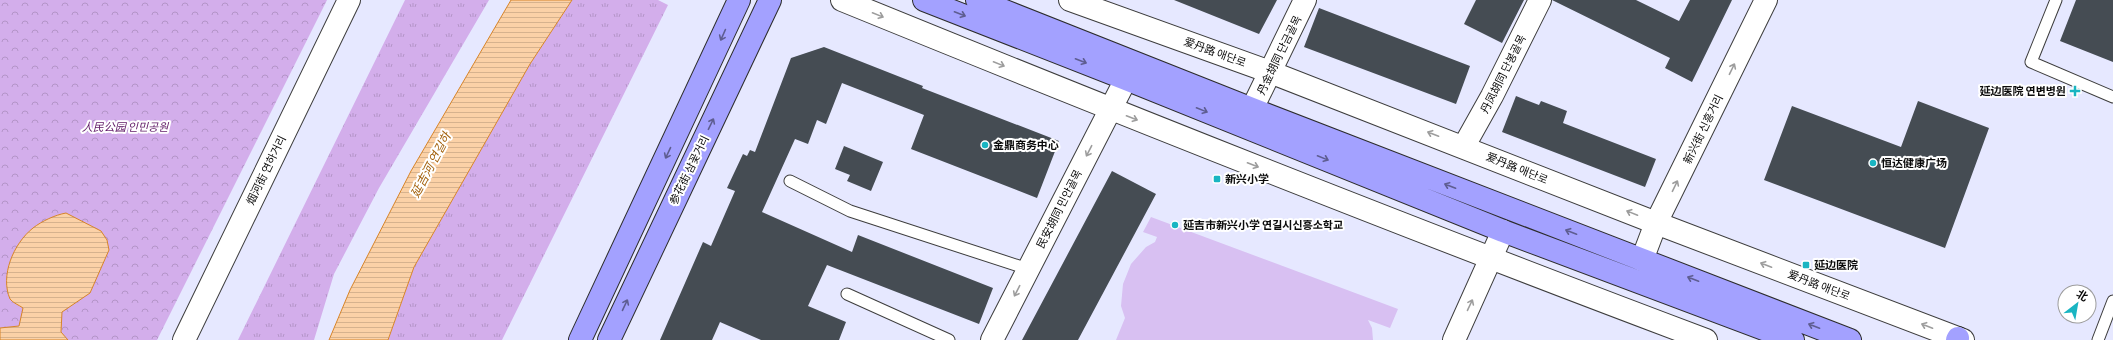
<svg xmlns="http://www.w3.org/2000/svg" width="2113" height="340" font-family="'Crimson Pro','Noto Sans SC','Noto Sans KR',serif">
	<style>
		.grass { fill: url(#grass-tufts) }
		.park { fill: url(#park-crowns) }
		.pitch { fill: #d8c0f2 }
		.water { fill: url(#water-rules); stroke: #d78428 }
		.building { fill: #454c53 }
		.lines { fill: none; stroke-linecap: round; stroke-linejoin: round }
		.service-casing { stroke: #3d3d3d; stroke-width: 13 }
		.minor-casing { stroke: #3d3d3d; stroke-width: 24 }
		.tertiary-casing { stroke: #3d3d3d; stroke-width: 24 }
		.secondary-casing { stroke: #2c2c2c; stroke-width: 24 }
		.service { stroke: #fff; stroke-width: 11 }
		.minor { stroke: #fff; stroke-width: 22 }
		.tertiary { stroke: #fff; stroke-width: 22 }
		.secondary { stroke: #a3a1ff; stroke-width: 22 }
		.oneway { stroke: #5e5d91 }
		.oneway2 { stroke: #9d9d9d }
		.poi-dot { fill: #19b5c2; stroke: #fff; stroke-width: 1.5 }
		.labels { text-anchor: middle; stroke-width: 4; stroke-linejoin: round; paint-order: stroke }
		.street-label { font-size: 11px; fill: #0a0a0a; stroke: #fff }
		.poi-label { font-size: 11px; font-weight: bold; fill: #0a0a0a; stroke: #fff; text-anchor: start }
		.park-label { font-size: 11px; font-style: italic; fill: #5e1765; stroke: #fff }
		.water-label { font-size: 12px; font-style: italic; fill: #a3610c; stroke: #fff }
	</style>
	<defs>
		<pattern id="grass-tufts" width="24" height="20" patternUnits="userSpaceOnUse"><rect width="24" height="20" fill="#d3aeeb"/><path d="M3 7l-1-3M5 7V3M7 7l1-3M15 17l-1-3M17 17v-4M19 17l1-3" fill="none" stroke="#b494c8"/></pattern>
		<pattern id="park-crowns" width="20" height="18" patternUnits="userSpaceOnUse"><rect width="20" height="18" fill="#d3aeeb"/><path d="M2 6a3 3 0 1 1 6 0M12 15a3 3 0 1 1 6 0" fill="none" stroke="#b494c8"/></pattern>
		<pattern id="water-rules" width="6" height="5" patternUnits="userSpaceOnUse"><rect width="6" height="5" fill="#fbd1a7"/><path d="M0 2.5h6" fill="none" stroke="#d6b28e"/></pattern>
	</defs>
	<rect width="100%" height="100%" fill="#e6e8ff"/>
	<path class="grass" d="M405,0H489L379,188L334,274L314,340H238Z
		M572,0H658L668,5L502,340H388L414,267L530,64Z"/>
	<path class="park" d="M0,0H327L157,340H0Z"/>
	<path class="pitch" d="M1151,217L1374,300L1398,309L1390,328L1368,320L1372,328L1373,340H1116L1125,318L1121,306L1123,284L1131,264L1146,247L1155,242L1157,237L1143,232Z"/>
	<path class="water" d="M511,0H572L530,64L414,267L388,340H329L350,290L411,171Z
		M66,213L101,231L107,240L109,250L90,293L62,312L61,332L68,340H0V328L19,326L23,308C19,305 13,303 10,299C0,276 13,244 33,228C42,221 55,215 66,213Z"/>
	<path class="building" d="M1174,0H1277L1259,34Z
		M1476,0H1524L1502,43L1464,24Z
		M1552,0H1636L1679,21L1690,0H1732L1692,82L1665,68L1670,58Z
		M2076,0H2113V62L2060,41Z
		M1319,8L1470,66L1456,104L1304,47Z
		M824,47L923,86L922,88L1059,141L1037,198L911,149L924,115L842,83L826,124L817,120L808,144L795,139L762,212L852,252L858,235L993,288L979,324L827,265L808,306L846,322L839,340H761L720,322L712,340H660L703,242L711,246L735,191L727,188L743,154L747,156L750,150L755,152L791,58Z
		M1516,96L1539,105L1541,101L1567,111L1563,123L1656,159L1645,187L1502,132Z
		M1918,101L1989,128L1945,248L1764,180L1792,106L1901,147Z
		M844,146L883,162L871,191L847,181L850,175L835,169Z
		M1112,171L1156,194L1078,340H1022Z"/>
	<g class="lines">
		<defs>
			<path id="service" d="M2056,0L2031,62L2113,97
				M790,181L850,211L1028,269
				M847,294L949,340
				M2098,340L2113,301"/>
			<path id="minor" d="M1252,109L1305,0
				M1464,146L1492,96L1540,0
				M1642,260L1656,223L1766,0
				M992,340L1126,79
				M1454,340L1503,231"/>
			<path id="tertiary" d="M842,0C1129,117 1416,231 1706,340
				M1070,0L1270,72L1656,223L1963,340
				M184,340L349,0"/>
			<path id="secondary" d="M924,0L1126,79L1503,231L1793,340
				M977,0L1252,109L1850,340
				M580,340L739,0
				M609,340L770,0
				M1957,340L1958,338"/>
		</defs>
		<use href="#service" class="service-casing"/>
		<use href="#minor" class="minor-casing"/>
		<use href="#tertiary" class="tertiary-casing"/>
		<use href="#secondary" class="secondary-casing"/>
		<use href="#service" class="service"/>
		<use href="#minor" class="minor"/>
		<use href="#tertiary" class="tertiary"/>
		<use href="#secondary" class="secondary"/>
	</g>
	<defs><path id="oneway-shaft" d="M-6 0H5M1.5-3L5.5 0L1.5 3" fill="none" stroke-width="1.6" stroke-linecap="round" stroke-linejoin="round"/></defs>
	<g class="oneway">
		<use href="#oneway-shaft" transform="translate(960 14) rotate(21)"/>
		<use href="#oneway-shaft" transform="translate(723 35) rotate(114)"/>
		<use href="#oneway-shaft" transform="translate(1081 61) rotate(21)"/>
		<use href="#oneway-shaft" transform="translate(1202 110) rotate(22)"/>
		<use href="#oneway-shaft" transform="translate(711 124) rotate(-64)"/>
		<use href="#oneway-shaft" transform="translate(668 153) rotate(115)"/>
		<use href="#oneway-shaft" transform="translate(1323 158) rotate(22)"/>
		<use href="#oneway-shaft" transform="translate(1450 186) rotate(-159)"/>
		<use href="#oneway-shaft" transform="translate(1571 232) rotate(-159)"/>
		<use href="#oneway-shaft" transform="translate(1693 279) rotate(-159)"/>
		<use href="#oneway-shaft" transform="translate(625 305) rotate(-65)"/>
		<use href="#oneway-shaft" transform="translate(1814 326) rotate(-159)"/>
	</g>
	<g class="oneway2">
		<use href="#oneway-shaft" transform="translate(878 15) rotate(22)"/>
		<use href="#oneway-shaft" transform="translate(999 64) rotate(22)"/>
		<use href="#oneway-shaft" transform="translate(1732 69) rotate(-64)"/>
		<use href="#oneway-shaft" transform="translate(1132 118) rotate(21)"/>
		<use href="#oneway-shaft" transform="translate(1433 134) rotate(-159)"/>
		<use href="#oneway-shaft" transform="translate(1089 151) rotate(117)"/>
		<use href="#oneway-shaft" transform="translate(1253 165) rotate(21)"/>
		<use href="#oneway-shaft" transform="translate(1675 186) rotate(-64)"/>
		<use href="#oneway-shaft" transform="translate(1632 213) rotate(-158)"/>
		<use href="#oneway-shaft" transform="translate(1766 265) rotate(-159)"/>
		<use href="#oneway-shaft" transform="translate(1017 291) rotate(117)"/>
		<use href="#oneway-shaft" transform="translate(1470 305) rotate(-65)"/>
		<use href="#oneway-shaft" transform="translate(1927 326) rotate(-159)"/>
	</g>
	<g class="poi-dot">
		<path d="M2073 85h4v4h4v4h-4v4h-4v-4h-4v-4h4z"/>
		<circle cx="985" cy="145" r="4"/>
		<circle cx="1873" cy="163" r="4"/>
		<rect x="1213" y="175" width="8" height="8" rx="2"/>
		<circle cx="1175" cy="225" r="4"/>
		<rect x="1802" y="261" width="8" height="8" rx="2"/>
	</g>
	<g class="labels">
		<g class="street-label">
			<text transform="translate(1215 52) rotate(20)" y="4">爱丹路 애단로</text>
			<text transform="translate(1279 55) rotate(-64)" y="4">丹金胡同 단금골목</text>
			<text transform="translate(1503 74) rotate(-63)" y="4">丹凤胡同 단봉골목</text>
			<text transform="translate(1703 129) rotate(-64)" y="4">新兴街 신흥거리</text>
			<text transform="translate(1517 168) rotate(22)" y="4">爱丹路 애단로</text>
			<text transform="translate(266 170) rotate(-64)" y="4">烟河街 연하거리</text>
			<text transform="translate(689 170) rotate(-64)" y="4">参花街 삼꽃거리</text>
			<text transform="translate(1059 209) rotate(-63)" y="4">民安胡同 민안골목</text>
			<text transform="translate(1819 285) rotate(21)" y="4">爱丹路 애단로</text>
		</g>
		<g class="poi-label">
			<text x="2066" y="95" text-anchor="end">延边医院 연변병원</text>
			<text x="993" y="149">金鼎商务中心</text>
			<text x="1881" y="167">恒达健康广场</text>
			<text x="1225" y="183">新兴小学</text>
			<text x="1183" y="229">延吉市新兴小学 연길시신흥소학교</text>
			<text x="1814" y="269">延边医院</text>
		</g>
		<g class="park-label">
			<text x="125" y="131">人民公园 인민공원</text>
		</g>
		<g class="water-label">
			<text transform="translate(431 165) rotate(-62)" y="4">延吉河 연길하</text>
		</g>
	</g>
	<g transform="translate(2077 304) rotate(31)"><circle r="19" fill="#ffffff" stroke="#9d9d9d"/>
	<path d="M0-3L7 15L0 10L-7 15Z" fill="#19b5c2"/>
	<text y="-6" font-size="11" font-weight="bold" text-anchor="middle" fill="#0a0a0a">北</text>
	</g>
</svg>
